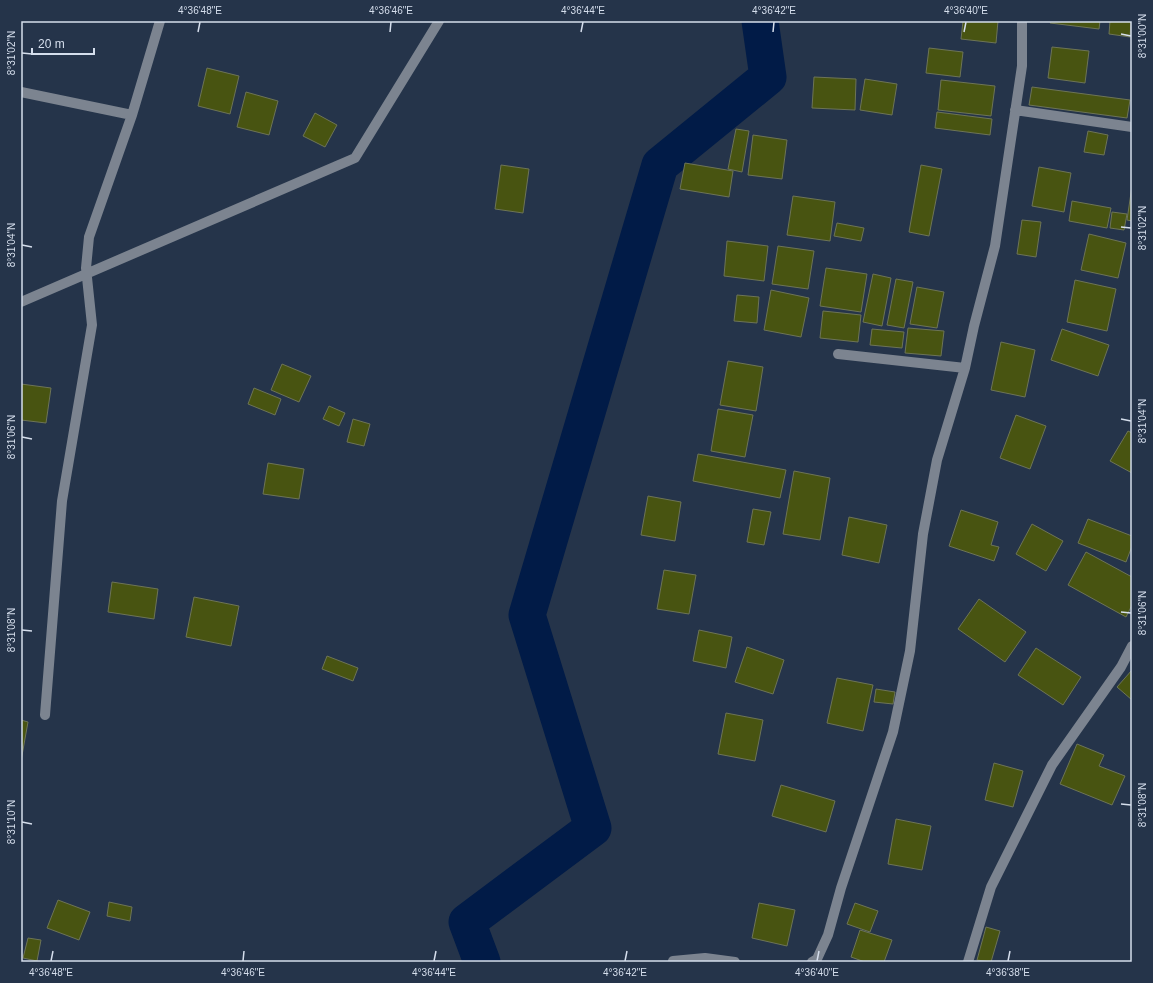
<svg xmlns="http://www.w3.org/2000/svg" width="1153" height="983" font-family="Helvetica,sans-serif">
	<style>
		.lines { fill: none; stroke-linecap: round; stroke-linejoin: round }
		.river { stroke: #011b47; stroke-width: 37 }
		.building { fill: #485411; stroke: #6d7457 }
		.minor { stroke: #7c8490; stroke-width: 10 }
		.ticks { fill: none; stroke: #d5deec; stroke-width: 1.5 }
		.neatline { fill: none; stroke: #d5deec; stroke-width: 1.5 }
		.ticks-label { font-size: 10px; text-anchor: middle; fill: #d5deec }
	</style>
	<rect width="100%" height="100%" fill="#25344a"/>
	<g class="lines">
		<path class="river" d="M482,962L467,922L593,828L527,615L660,165L768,77L760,21"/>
	</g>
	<path class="building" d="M963,21H998L996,43L961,39Z
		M1051,21H1100L1099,29L1050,23Z
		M1110,21H1131L1130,37L1109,34Z
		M1052,47L1089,51L1085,83L1048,78Z
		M929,48L963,52L960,77L926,73Z
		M207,68L239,76L230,114L198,106Z
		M814,77L856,79L855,110L812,108Z
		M865,79L897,84L892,115L860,110Z
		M941,80L995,86L991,116L938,110Z
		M1032,87L1130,100L1127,118L1029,105Z
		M246,92L278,101L269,135L237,127Z
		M937,112L992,119L990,135L935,128Z
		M315,113L337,125L325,147L303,136Z
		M736,129L749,131L742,172L728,169Z
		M1088,131L1108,135L1104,155L1084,152Z
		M753,135L787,140L782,179L748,175Z
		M685,163L733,171L729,197L680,189Z
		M501,165L529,169L523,213L495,209Z
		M921,165L942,169L929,236L909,232Z
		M1039,167L1071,173L1064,212L1032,206Z
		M1132,186V221L1127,220Z
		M793,196L835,202L830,241L787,235Z
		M1072,201L1111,208L1107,228L1069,221Z
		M1112,212L1127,214L1124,230L1110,228Z
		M1022,220L1041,222L1036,257L1017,254Z
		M837,223L864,228L861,241L834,236Z
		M1089,234L1126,243L1118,278L1081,270Z
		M727,241L768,246L764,281L724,276Z
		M778,246L814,251L808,289L772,284Z
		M826,268L867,274L861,312L820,306Z
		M873,274L891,278L882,326L863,322Z
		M896,279L913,282L904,328L887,325Z
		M1075,280L1116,289L1107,331L1067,322Z
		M917,287L944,292L937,328L910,324Z
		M771,290L809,298L801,337L764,330Z
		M737,295L759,297L757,323L734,321Z
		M823,311L861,315L858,342L820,338Z
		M908,328L944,331L941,356L905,353Z
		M872,329L904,332L902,348L870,345Z
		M1062,329L1109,345L1098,376L1051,360Z
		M1001,342L1035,350L1025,397L991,390Z
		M728,361L763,367L756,411L720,405Z
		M282,364L311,376L299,402L271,390Z
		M21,384L51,388L46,423L21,420Z
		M254,388L281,399L275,415L248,404Z
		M329,406L345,413L339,426L323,419Z
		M718,409L753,415L745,457L711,451Z
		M1016,415L1046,426L1030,469L1000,458Z
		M353,419L370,424L364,446L347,442Z
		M1128,431L1132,433V473L1110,461Z
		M698,454L786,470L780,498L693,481Z
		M268,463L304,469L299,499L263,494Z
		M794,471L830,478L820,540L783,534Z
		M648,496L681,502L675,541L641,535Z
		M753,509L771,512L764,545L747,542Z
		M961,510L998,522L991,545L999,547L994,561L949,546Z
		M849,517L887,525L879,563L842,555Z
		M1088,519L1132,536V546L1126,562L1078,543Z
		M1032,524L1063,541L1046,571L1016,554Z
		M1086,552L1132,577V605L1126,617L1068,585Z
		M664,570L696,575L689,614L657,609Z
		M112,582L158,589L154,619L108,612Z
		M194,597L239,606L231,646L186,637Z
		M979,599L1026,632L1005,662L958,629Z
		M699,630L732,637L726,668L693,661Z
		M747,647L784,660L773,694L735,682Z
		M1036,648L1081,677L1063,705L1018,675Z
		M327,656L358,668L353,681L322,669Z
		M1132,670V700L1117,687Z
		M837,678L873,685L863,731L827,723Z
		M876,689L895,692L893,704L874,702Z
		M726,713L763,720L755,761L718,754Z
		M21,720L28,722L21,761Z
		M1077,744L1104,755L1099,766L1125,776L1112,805L1060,784Z
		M994,763L1023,771L1013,807L985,800Z
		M781,785L835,801L826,832L772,816Z
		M896,819L931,826L922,870L888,864Z
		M58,900L90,912L79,940L47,928Z
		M109,902L132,907L130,921L107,916Z
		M759,903L795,910L787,946L752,938Z
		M855,903L878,911L870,932L847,924Z
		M986,927L1000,931L991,962L977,960Z
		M860,930L892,940L884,962H865L851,957Z
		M28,938L41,940L37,961L23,958Z"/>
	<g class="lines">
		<path class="minor" d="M21,92L132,115
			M1015,110L1132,127
			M21,302L355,158L439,21
			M838,354L965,368
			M45,715L62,501L92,325L86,268L89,237L132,115L160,21
			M673,961L705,958L735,962
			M812,962L817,959L828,935L841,888L893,732L910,651L923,534L937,460L965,368L974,326L995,246L1022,66V21
			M968,962L991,887L1052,765L1121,667L1132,646"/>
	</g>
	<path class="ticks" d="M198,32L200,22M390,32L391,22M581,32L583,22M773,32L774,22M964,32L966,22M1121,34L1131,36M22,53L32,54M1121,227L1131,228M22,245L32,247M1121,419L1131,421M22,437L32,439M1121,612L1131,613M22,630L32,631M1121,804L1131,805M22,822L32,824M51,961L53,951M243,961L244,951M434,961L436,951M625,961L627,951M817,961L819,951M1008,961L1010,951"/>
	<rect width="1153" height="983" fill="none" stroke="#25344a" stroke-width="44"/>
	<path d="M32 48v6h62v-6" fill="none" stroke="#d5deec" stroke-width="2"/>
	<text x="38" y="48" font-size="12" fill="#d5deec" stroke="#25344a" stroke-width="3" paint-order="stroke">20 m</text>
	<rect x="22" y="22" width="1109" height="939" class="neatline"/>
	<g class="ticks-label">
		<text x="200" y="14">4°36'48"E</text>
		<text x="391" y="14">4°36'46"E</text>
		<text x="583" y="14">4°36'44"E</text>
		<text x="774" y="14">4°36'42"E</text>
		<text x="966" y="14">4°36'40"E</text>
		<text transform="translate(1142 36) rotate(-90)" y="4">8°31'00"N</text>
		<text transform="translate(11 53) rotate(-90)" y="4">8°31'02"N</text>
		<text transform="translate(1142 228) rotate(-90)" y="4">8°31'02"N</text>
		<text transform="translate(11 245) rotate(-90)" y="4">8°31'04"N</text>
		<text transform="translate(1142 421) rotate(-90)" y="4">8°31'04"N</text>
		<text transform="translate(11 437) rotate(-90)" y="4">8°31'06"N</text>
		<text transform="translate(1142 613) rotate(-90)" y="4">8°31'06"N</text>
		<text transform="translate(11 630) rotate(-90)" y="4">8°31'08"N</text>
		<text transform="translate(1142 805) rotate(-90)" y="4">8°31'08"N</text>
		<text transform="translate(11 822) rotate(-90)" y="4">8°31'10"N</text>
		<text x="51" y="976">4°36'48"E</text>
		<text x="243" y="976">4°36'46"E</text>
		<text x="434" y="976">4°36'44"E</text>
		<text x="625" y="976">4°36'42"E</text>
		<text x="817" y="976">4°36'40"E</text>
		<text x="1008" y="976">4°36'38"E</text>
	</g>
</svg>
